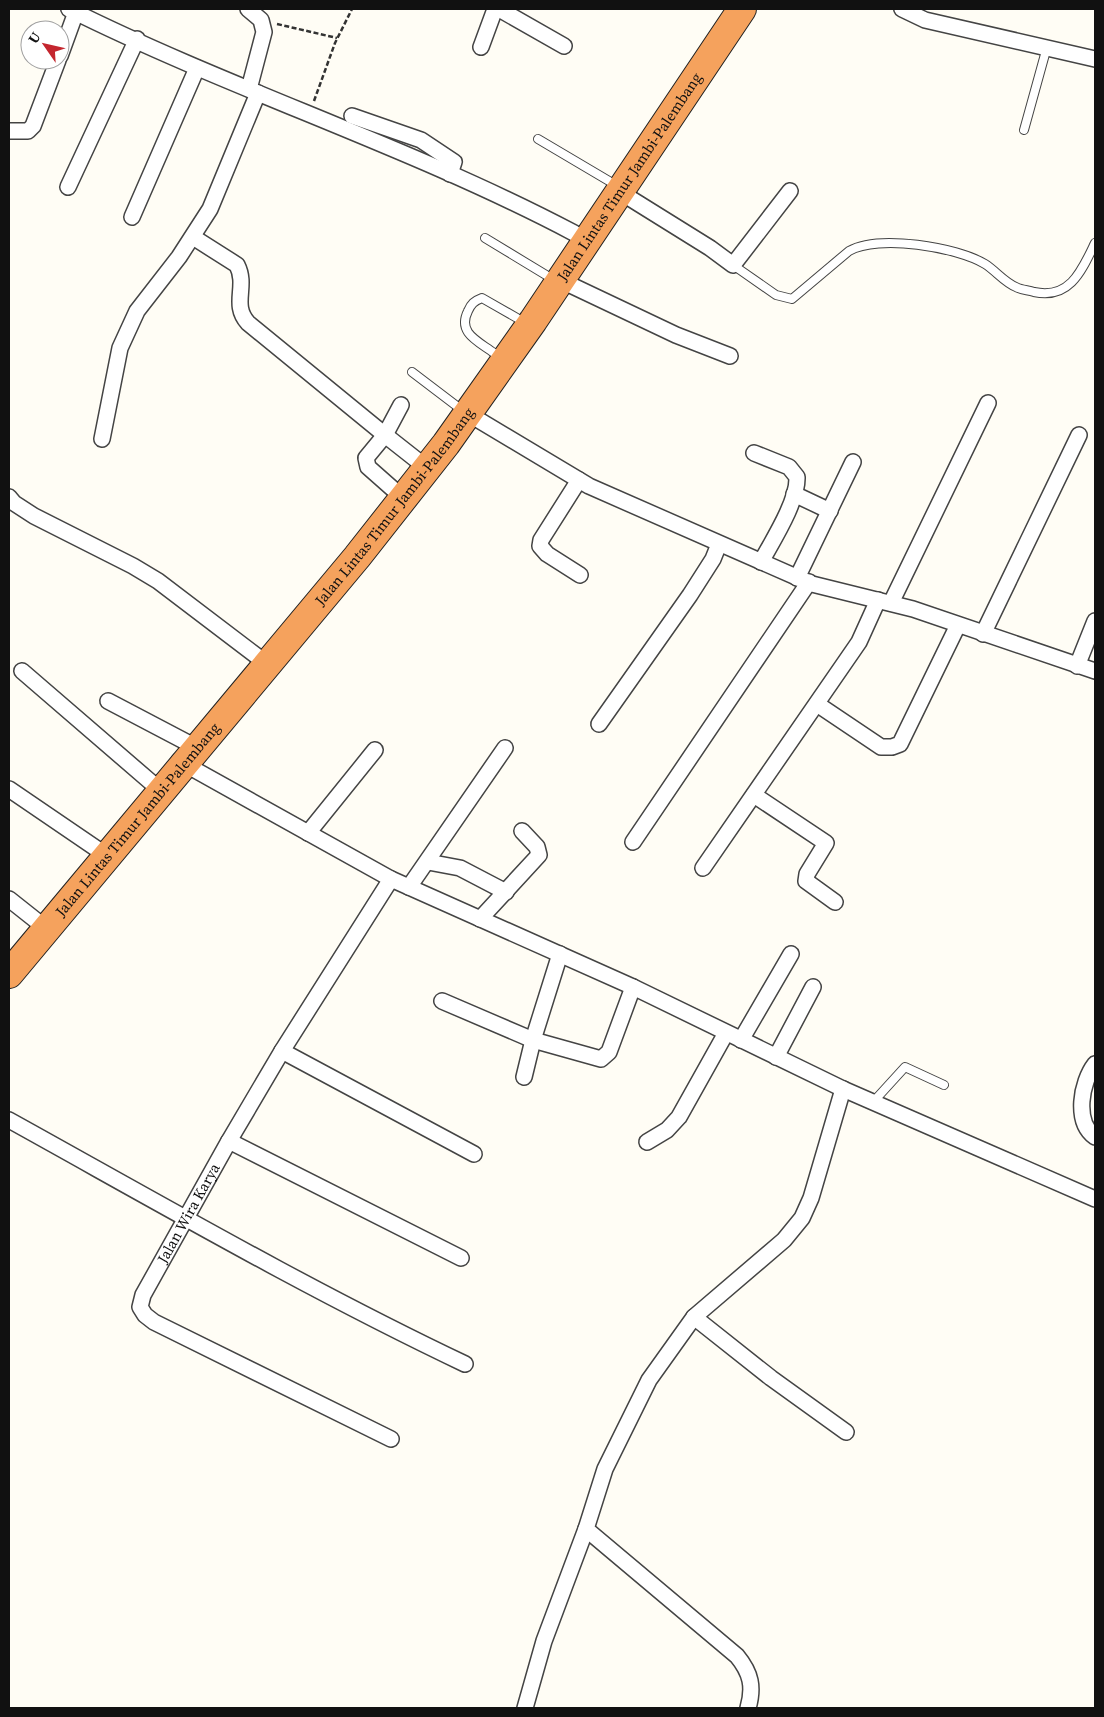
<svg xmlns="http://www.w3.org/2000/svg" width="1104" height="1717" font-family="'Source Serif 4',serif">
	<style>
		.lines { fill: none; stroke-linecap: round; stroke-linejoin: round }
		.lane-casing { stroke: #444; stroke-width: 10 }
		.street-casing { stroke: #444; stroke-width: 18 }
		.highway-casing { stroke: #222; stroke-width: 30 }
		.path { stroke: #333; stroke-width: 2.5; stroke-dasharray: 5 2.5; stroke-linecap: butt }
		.lane { stroke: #fff; stroke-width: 8 }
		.street { stroke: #fff; stroke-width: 15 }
		.highway { stroke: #f5a25d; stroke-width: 28 }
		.labels { text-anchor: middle; stroke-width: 5; stroke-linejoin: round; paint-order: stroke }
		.street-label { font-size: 15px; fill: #111; stroke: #fff }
	</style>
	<rect width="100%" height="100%" fill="#fffdf5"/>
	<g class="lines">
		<defs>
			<path id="lane" d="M1024,130L1047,47
				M538,139L609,181
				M485,238L546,275
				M733,265L776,295L792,299L849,251C878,234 957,247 985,264C996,271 1004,282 1016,287C1021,290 1028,290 1034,292C1070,300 1082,270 1095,243
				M494,353C478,341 457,333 468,311C471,304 474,301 482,298L517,318
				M412,372L458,407
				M874,1101L905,1067L944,1085"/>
			<g id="street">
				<path d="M69,9C234,91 411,147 574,233"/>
				<path d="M248,9L261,20L264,32L249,89"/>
				<path d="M499,9L564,46"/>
				<path d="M902,9L925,20L1095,59"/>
				<path d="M481,47L495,9"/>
				<path d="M60,56L76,12"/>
				<path d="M352,116L421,140L454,162L450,174"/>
				<path d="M9,131H28L33,126L58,60"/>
				<path d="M68,187L137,39"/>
				<path d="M620,192L710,248L733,265L790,191"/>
				<path d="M132,217L197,68"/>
				<path d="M193,237L237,265C248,287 231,304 248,323L385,435L401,405"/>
				<path d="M560,280L676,335L730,356"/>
				<path d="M462,410L589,486L812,584L913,609L1095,671"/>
				<path d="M102,439L120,348L137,311L179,257L210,209L258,93"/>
				<path d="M754,453L789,467L797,477C798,501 773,540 761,562"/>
				<path d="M579,480L541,540L540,546L547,554L580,575"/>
				<path d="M394,490L368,467L366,458L385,435L418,461"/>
				<path d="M794,494L830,511"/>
				<path d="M9,497L14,503L34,516L133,566L158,581L258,657"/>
				<path d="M797,578L853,462"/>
				<path d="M891,603L988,403"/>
				<path d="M983,634L1079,435"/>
				<path d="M1077,666L1095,621"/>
				<path d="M22,671L153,784"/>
				<path d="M108,701L188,743"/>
				<path d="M817,704L881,747H892L900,744L958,625"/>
				<path d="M599,724L690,595L713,559L719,544"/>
				<path d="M179,761L391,879L633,987L843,1089L1095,1199"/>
				<path d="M9,789L97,849"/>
				<path d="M754,795L826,843L807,874L806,881L835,902"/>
				<path d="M308,833L375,750"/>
				<path d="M633,842L809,582"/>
				<path d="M428,862L460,868L506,892"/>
				<path d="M703,868L859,642L878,600"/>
				<path d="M409,887L505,748"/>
				<path d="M9,899L38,922"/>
				<path d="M480,919L539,855L537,847L522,831"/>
				<path d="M442,1001L533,1040L601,1059L609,1052L633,987"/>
				<path d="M741,1040L791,954"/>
				<path d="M282,1051L474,1154"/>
				<path d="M776,1057L813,987"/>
				<path d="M1095,1064C1081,1082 1074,1122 1095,1137"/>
				<path d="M524,1077L533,1040L560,954"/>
				<path d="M9,1120C159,1203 309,1290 465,1364"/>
				<path d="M229,1141L461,1258"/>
				<path d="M647,1142L667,1130L679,1117L726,1033"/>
				<path d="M694,1317L771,1378L846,1432"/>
				<path id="s1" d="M391,1439L154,1322L145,1315L140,1307L143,1295L229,1141L282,1051L391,879"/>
				<path d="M525,1708L544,1641L586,1529"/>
				<path d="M748,1708C754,1687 751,1673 737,1656L586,1529L605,1469L649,1380L694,1317L784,1240L802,1218L811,1198L843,1089"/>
			</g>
			<g id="highway">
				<path id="s2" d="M9,974L357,557L446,444L533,321L742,9"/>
			</g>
		</defs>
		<use href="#lane" class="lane-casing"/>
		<use href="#street" class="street-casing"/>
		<use href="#highway" class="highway-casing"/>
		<path class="path" d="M277,24L337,38
			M314,101L335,43L352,9"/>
		<use href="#lane" class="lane"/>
		<use href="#street" class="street"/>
		<use href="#highway" class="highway"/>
	</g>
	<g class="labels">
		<g class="street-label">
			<text dy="5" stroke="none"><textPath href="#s2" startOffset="1011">Jalan Lintas Timur Jambi-Palembang</textPath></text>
			<text dy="5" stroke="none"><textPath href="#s2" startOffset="606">Jalan Lintas Timur Jambi-Palembang</textPath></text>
			<text dy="5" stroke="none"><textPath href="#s2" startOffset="201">Jalan Lintas Timur Jambi-Palembang</textPath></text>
			<text dy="5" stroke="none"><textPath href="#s1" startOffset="391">Jalan Wira Karya</textPath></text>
		</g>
	</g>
	<rect width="1104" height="1717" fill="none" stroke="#111111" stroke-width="20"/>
	<g transform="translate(45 45) rotate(304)"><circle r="24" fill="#ffffff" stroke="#a0a0a0"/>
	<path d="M0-4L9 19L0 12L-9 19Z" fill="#c4262e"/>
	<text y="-8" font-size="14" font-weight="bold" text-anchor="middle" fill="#111111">U</text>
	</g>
</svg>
